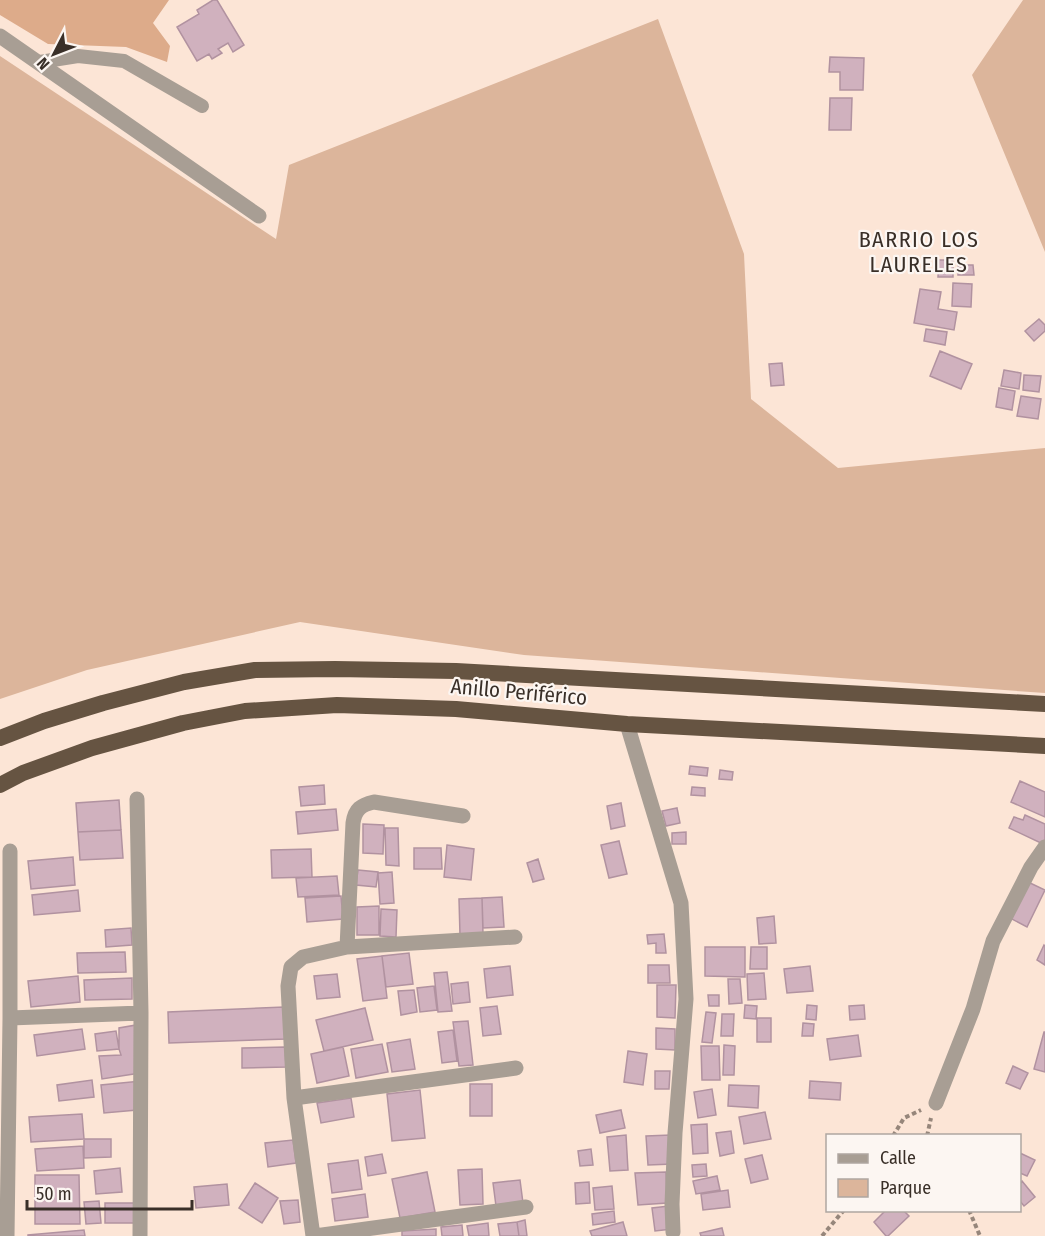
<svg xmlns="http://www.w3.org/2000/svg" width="1045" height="1236" font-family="'Fira Sans Condensed',sans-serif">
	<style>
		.green { fill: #dcb59b }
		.forest { fill: #ddab8a }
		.building { fill: #d0b1be; stroke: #b192a0; stroke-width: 1.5 }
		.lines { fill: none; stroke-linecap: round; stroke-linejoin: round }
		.path { stroke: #96867b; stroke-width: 4; stroke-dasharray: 4.5 3; stroke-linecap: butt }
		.service { stroke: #a89e94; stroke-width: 14 }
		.minor { stroke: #a89e94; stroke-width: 15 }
		.trunk { stroke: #665442; stroke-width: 16 }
		.labels { text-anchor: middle; stroke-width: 4.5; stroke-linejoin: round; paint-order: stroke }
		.street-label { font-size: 21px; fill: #392f28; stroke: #fcf6f2 }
		.neighbourhood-label { font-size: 22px; letter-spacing: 1.5px; fill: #392f28; stroke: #fcf6f2 }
	</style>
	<rect width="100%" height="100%" fill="#fce5d6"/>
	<path class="green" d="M1023,0H1045V252L972,75Z
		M658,19L744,254L751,399L838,468L1045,448V693L524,655L300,622L87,670L0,699V56L276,239L289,165Z"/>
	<path class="forest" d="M0,0H169L153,23L170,46L167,62L126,47L48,44L0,15Z"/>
	<path class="building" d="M213,0H217L244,45L233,52L228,43L218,49L222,53L212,59L209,54L197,61L177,27L199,14L197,10Z
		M830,57L864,58L863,90H840V72H829Z
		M830,98H852L851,130H829Z
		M939,260H953V277H938Z
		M958,265H973L974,275H958Z
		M953,283L972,284L971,307L952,306Z
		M920,289L941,292L938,309L957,312L954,330L914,323Z
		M1039,319L1045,325V331L1034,341L1025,331Z
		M926,329L947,332L945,345L924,341Z
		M940,351L972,364L961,389L930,376Z
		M782,363L784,385L771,386L769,364Z
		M1004,370L1021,373L1019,389L1001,386Z
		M1024,375L1041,376L1039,392L1023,390Z
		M999,388L1015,391L1012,410L996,407Z
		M1021,396L1041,399L1038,419L1017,416Z
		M690,766L708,768L707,776L689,774Z
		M720,770L733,772L732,780L719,779Z
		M1020,781L1045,792V817L1011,802Z
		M324,785L325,804L301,806L299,787Z
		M692,787L705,788V796L691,795Z
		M119,800L121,830L78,832L76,803Z
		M621,803L625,826L611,829L607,806Z
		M677,808L680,823L666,826L662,811Z
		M336,809L338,830L298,834L296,812Z
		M1025,815L1045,824V840L1043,844L1009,828L1014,817L1023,820Z
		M363,824L384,825L383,854L363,853Z
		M385,828H398L399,866L386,865Z
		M121,830L123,858L80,860L78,832Z
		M686,832V844H672V833Z
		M619,841L627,874L609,878L601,845Z
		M447,845L474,849L471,880L444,877Z
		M414,848H441L442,869H414Z
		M311,849L312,877L272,878L271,850Z
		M73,857L75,885L31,889L28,861Z
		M538,859L544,879L533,882L527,863Z
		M358,870L378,872L376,887L356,885Z
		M392,872L394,903L380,904L378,873Z
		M337,876L339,895L298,897L296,878Z
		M1028,882L1045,890L1027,927L1010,918Z
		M78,890L80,911L34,915L32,895Z
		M341,896L343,919L307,922L305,898Z
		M502,897L504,927L483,928L482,898Z
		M482,898L483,934L460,935L459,899Z
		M379,906V935H357V907Z
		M381,909L397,910L396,937L380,936Z
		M774,916L776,943L759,944L757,918Z
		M131,928L132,945L106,947L105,930Z
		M664,934L666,953H656V943L648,944L647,935Z
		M1044,945L1045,946V965L1037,960Z
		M705,947H745V977L705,976Z
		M751,947H767V969H750Z
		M125,952L126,972L78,973L77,953Z
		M409,953L413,984L386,987L382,956Z
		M382,956L387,998L363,1001L357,959Z
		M648,965H669L670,983H648Z
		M510,966L513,995L487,998L484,969Z
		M810,966L813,991L787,993L784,969Z
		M447,972L452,1011L438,1012L434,973Z
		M764,973L766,999L748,1000L747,974Z
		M337,974L340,997L317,999L314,976Z
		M78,976L80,1002L31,1007L28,981Z
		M132,978V999L85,1000L84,980Z
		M728,979H740L742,1003L729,1004Z
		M468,982L470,1002L453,1004L451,984Z
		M657,985H676L675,1018L657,1017Z
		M434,986L437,1010L420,1012L417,988Z
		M414,990L417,1012L401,1015L398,991Z
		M708,995H719V1006H709Z
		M745,1005L757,1006L756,1019L744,1018Z
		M807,1005L817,1006L816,1020L806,1019Z
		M864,1005L865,1019L850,1020L849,1006Z
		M497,1006L501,1034L483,1036L480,1008Z
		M284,1007L286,1039L169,1043L168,1012Z
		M365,1008L373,1040L324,1051L316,1020Z
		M706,1012L716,1013L712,1043L702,1042Z
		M722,1014H734L733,1036H721Z
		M757,1018H771V1042H757Z
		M468,1021L473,1065L459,1066L453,1022Z
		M803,1023L814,1024L813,1036H802Z
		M142,1024L140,1073L102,1079L99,1056L121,1055L119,1049V1028Z
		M656,1028L675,1029V1050L656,1049Z
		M82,1029L85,1049L37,1056L34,1035Z
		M453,1030L457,1061L442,1063L438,1032Z
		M116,1031L119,1049L97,1051L95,1034Z
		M1044,1032H1045V1072L1034,1069Z
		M858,1035L861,1056L830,1060L827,1039Z
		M410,1039L415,1069L392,1072L387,1043Z
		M382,1044L388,1072L356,1078L351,1049Z
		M724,1045L735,1046L734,1075H723Z
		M701,1046H719L720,1080H702Z
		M285,1047L286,1067L242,1068V1048Z
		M343,1047L349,1076L317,1083L311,1054Z
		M628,1051L647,1054L643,1085L624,1082Z
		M1013,1066L1028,1073L1020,1089L1006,1083Z
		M655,1071H670L669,1089H655Z
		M92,1080L94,1097L59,1101L57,1085Z
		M141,1081L137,1110L104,1113L101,1085Z
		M810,1081L841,1083L840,1100L809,1098Z
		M470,1084H492V1116H470Z
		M729,1085L759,1086L758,1108L728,1106Z
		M712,1089L716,1115L698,1118L694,1092Z
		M420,1090L425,1138L392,1141L387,1094Z
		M351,1098L354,1117L321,1123L317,1103Z
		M621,1110L625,1128L600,1133L596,1115Z
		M765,1112L771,1139L744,1144L739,1117Z
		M82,1114L84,1139L31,1142L29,1117Z
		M707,1124L708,1153L693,1154L691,1125Z
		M731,1131L734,1153L720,1156L716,1133Z
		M626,1135L628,1170L610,1171L607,1137Z
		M671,1135L673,1164L648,1165L646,1136Z
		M84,1139H111V1157L84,1158Z
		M293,1140L296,1163L268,1167L265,1143Z
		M83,1146L84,1168L37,1171L35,1149Z
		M591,1149L593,1165L580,1166L578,1151Z
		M1020,1153L1035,1160L1027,1176L1020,1173Z
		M382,1154L386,1173L368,1176L365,1157Z
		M762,1155L768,1179L751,1183L745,1159Z
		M358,1160L362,1189L332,1193L328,1164Z
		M706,1164L707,1176L693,1177L692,1165Z
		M120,1168L122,1192L96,1194L94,1171Z
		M482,1169L483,1204L460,1205L458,1170Z
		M427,1172L435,1212L400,1218L392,1179Z
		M666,1172L667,1203L638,1205L635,1173Z
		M35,1175H79L80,1224H35Z
		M717,1176L720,1190L696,1194L693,1181Z
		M520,1180L523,1203L496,1206L493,1183Z
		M1022,1181L1035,1197L1024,1206L1020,1201V1184Z
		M589,1182L590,1203L576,1204L575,1183Z
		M255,1183L278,1198L262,1223L239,1208Z
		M227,1184L229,1205L196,1208L194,1187Z
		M612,1186L614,1209L595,1210L593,1188Z
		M728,1190L730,1207L703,1210L701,1194Z
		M365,1194L368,1217L335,1221L332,1199Z
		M298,1200L300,1222L284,1224L280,1201Z
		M99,1201L101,1223L86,1224L84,1202Z
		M105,1203H136V1223H105Z
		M669,1206L672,1229L655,1231L652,1208Z
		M886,1210H903L909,1216L888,1236H886L874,1222Z
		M614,1211L615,1222L593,1225L592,1214Z
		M525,1220L527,1236H519L517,1222Z
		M517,1222L519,1236H500L498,1224Z
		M623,1222L627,1236H592L590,1231Z
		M488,1223L489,1236H469L467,1226Z
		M462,1225L463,1236H442L441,1227Z
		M722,1228L724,1236H701L700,1233Z
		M436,1229V1236H402V1231Z
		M84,1230L85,1236H28V1235Z"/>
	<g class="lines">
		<path class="path" d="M893,1136L904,1118L921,1110
			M927,1136L931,1118
			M969,1210L980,1236
			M822,1236L844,1210"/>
		<path class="service" d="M40,62L78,56L124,61L202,106"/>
		<path class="minor" d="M0,36L259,216
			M627,724L681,903L686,999L675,1133L672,1204L673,1232
			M137,799L141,1013L140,1236
			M347,947L353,823C355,809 361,805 374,802L463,816
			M10,1018L141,1013
			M294,1098L516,1068
			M936,1103L973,1009L993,941L1031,867L1045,847
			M7,1236L10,1018V851
			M313,1236L294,1098L288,986L291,967L303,957L347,947L515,937
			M315,1236L526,1207"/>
		<path class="trunk" d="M0,738L44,721L103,703L184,682L255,670L335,669L456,671L1045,704
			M0,785L23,773L92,748L183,723L245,711L337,705L456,709L627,724L1045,746"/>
	</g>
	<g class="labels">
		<g class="street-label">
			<text transform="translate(519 692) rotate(5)" y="7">Anillo Periférico</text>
		</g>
		<g class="neighbourhood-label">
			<text x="919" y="247">BARRIO LOS<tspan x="919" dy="25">LAURELES</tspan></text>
		</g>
	</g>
	<rect x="826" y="1134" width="195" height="78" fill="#fcf6f2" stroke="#aea6a1" stroke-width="1.5"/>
	<rect x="838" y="1154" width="30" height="9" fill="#a89e94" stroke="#aea6a1" stroke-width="1.5"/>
	<text x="880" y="1164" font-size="18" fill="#392f28">Calle</text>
	<rect x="838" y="1179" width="30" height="18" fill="#dcb59b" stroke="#aea6a1" stroke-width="1.5"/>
	<text x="880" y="1194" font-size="18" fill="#392f28">Parque</text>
	<g transform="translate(54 54) rotate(228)" stroke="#fcf6f2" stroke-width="4.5" paint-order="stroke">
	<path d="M0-4.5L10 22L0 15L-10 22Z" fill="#392f28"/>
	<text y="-9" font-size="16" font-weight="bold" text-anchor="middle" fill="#392f28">N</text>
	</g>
	<path d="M27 1200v9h165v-9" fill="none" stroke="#392f28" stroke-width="3"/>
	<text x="36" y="1200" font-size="18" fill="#392f28" stroke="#fcf6f2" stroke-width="4.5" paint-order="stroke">50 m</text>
</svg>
